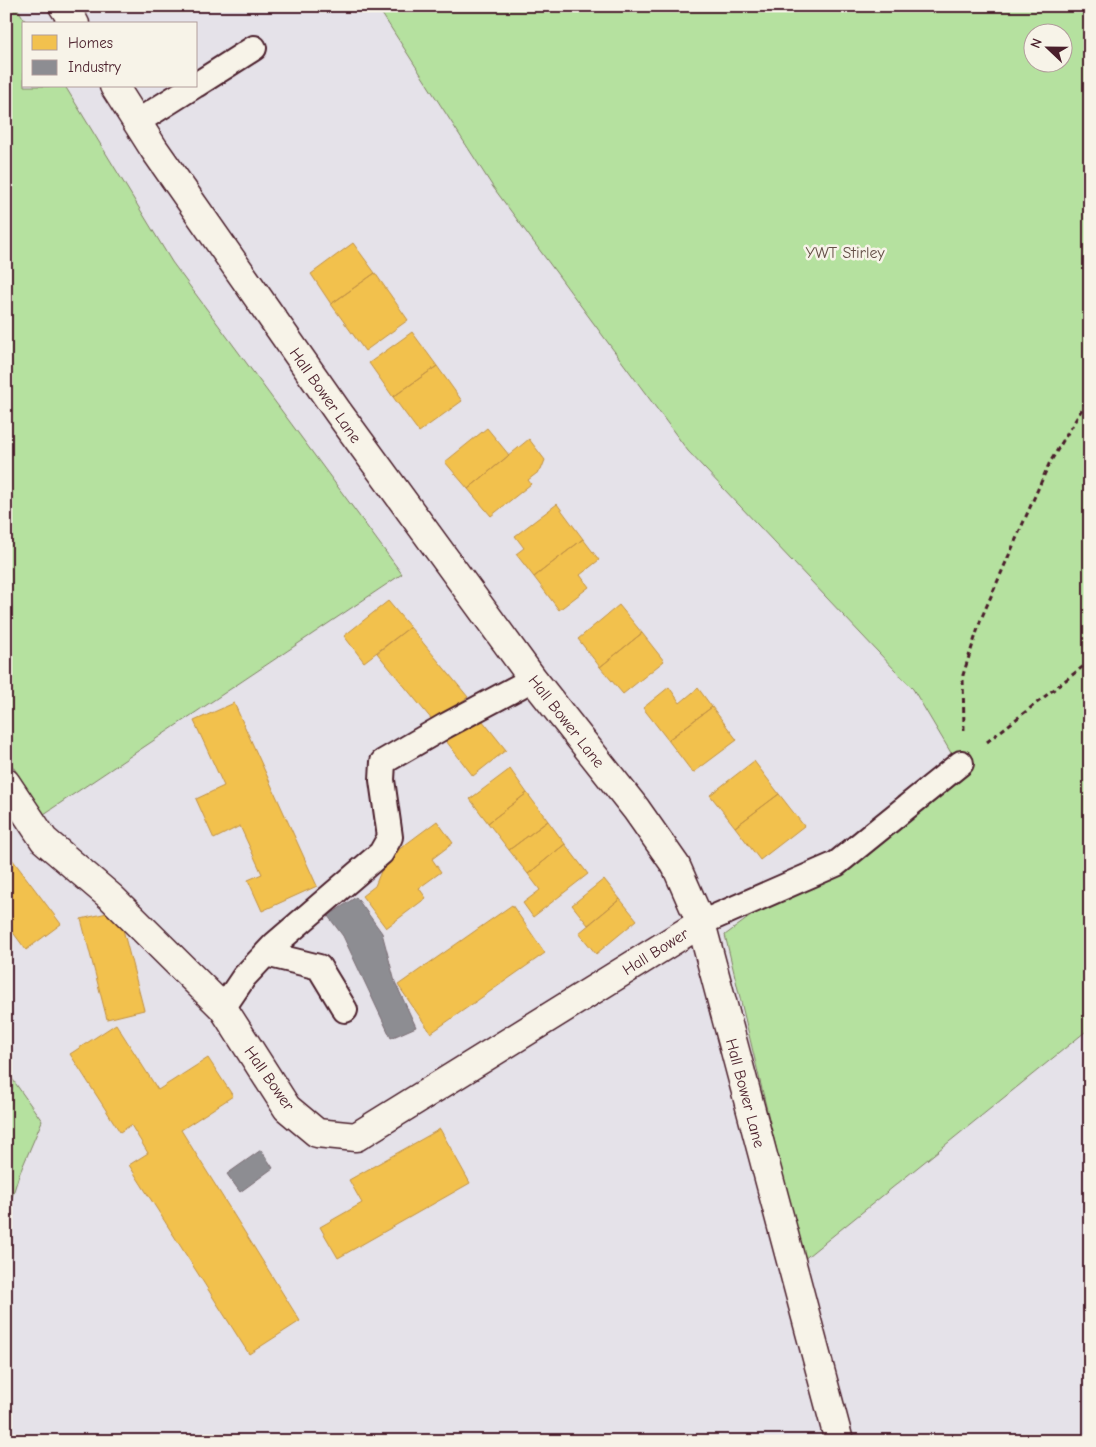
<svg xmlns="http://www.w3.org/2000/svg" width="1096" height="1447" font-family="'Comic Neue',sans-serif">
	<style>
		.green { fill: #b5e19f; stroke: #808065; fill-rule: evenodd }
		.homes { fill: #f2c14e; stroke: #c09044 }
		.industry { fill: #8d8d92; stroke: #796c73 }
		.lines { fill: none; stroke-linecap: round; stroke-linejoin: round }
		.service-casing { stroke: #4a1f2b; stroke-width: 28 }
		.minor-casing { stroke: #4a1f2b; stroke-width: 31 }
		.path { stroke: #4a1f2b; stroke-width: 3; stroke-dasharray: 5 4; stroke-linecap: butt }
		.service { stroke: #f7f3e8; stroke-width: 24 }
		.minor { stroke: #f7f3e8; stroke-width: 28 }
		.labels { text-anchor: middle; stroke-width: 5; stroke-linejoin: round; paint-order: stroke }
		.park-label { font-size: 16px; fill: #655048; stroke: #f7f3e8 }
		.street-label { font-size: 16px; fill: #4a1f2b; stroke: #f7f3e8 }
	</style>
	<rect width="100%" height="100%" fill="#e5e2e9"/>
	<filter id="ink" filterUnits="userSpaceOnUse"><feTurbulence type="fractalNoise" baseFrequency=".02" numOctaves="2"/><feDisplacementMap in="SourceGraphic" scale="10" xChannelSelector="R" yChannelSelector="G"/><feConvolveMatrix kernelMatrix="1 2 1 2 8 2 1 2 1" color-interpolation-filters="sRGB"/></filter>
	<g filter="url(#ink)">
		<path class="green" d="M6,6H16L27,24H24V86H65L172,262L402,574L44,814L6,756Z
			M377,6H1090V1028L803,1260L725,935L763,907L963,773L913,689L688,451L493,187ZM1034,32H1064V62H1034Z
			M6,1070L42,1121L19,1175L6,1216Z"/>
		<path class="homes" d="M353,243L375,273L331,304L311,274Z
			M375,273L408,320L365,351L331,304Z
			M412,332L437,366L393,397L369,363Z
			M437,366L462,401L419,432L393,397Z
			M487,428L509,455L468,489L445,462Z
			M529,439L545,460L541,470L528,480L531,484L491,516L468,489Z
			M557,504L583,539L534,577L516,554L524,548L515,536Z
			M583,539L599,560L580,575L589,587L559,610L534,577Z
			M388,601L410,627L364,662L344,636Z
			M619,605L642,633L600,667L578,639Z
			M410,627L468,697L433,721L377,653Z
			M642,633L664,661L623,694L600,667Z
			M669,687L680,703L698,688L712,707L668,740L643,708Z
			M234,703L317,886L262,911L248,880L262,874L240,826L214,839L196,799L224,786L194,721Z
			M712,707L737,740L693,773L668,740Z
			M478,715L506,750L473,776L446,741Z
			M754,761L779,794L735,827L710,795Z
			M510,769L527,793L488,823L470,799Z
			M527,793L548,821L509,850L488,823Z
			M779,794L804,826L760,860L735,827Z
			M437,821L453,843L432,859L441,872L419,888L426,898L386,928L362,896L375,886L386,859Z
			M548,821L565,844L528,874L509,850Z
			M565,844L588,874L533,917L523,903L540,890L528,874Z
			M6,851L61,924L26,950L6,923Z
			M604,879L620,899L588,925L572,905Z
			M620,899L637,920L596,954L579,933Z
			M512,905L545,953L431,1033L398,985Z
			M107,913L120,918L144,1010L107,1019L81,919Z
			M116,1024L158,1090L208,1058L233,1096L181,1130L300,1321L249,1354L129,1165L148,1153L131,1125L120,1132L70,1054Z
			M440,1129L470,1183L338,1258L320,1227L362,1203L349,1180Z"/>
		<path class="industry" d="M356,897L382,933L395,982L416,1027L391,1038L343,936L328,916Z
			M261,1150L273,1168L240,1192L227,1174Z"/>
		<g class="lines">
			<defs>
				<path id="service" d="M196,85L254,48
					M137,122L194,86
					M701,923L836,864L961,763
					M266,954L319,967L345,1010
					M223,1008L244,977L275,944L381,853L390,837L382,780L383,762L445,726L533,679"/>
				<path id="minor" d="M63,6L75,24
					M114,86L154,149L338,412L533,679L636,809L676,866L701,923L839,1441
					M6,783L44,840L112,898L223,1008L287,1108L317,1133L356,1137L701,923"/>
			</defs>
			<use href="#service" class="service-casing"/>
			<use href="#minor" class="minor-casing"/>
			<path class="path" d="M964,730L963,675L981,619L1049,464L1090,396
				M987,742L1090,661"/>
			<use href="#service" class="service"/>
			<use href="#minor" class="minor"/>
		</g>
	</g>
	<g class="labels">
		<g class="park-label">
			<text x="845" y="258">YWT Stirley</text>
		</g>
		<g class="street-label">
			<text transform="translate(326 395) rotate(55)" y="6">Hall Bower Lane</text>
			<text transform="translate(567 721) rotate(52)" y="6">Hall Bower Lane</text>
			<text transform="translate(655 951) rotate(-32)" y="6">Hall Bower</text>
			<text transform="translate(270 1078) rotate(55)" y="6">Hall Bower</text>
			<text transform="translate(746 1093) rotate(75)" y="6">Hall Bower Lane</text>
		</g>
	</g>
	<rect width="1096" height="1447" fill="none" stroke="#f7f3e8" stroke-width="25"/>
	<rect x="12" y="12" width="1071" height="1422" fill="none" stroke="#4a1f2b" stroke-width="2" filter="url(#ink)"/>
	<rect x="22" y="22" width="175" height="65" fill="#f7f3e8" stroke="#b29e9c"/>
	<rect x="32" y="35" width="25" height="15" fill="#f2c14e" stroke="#b29e9c"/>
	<text x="68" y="48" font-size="15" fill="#4a1f2b">Homes</text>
	<rect x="32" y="60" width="25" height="15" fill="#8d8d92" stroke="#b29e9c"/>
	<text x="68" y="72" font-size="15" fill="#4a1f2b">Industry</text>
	<g transform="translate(1048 48) rotate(292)"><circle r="24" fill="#f7f3e8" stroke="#b29e9c"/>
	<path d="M0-4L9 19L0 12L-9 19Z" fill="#4a1f2b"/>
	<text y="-8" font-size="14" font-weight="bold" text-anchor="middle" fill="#4a1f2b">N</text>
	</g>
</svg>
